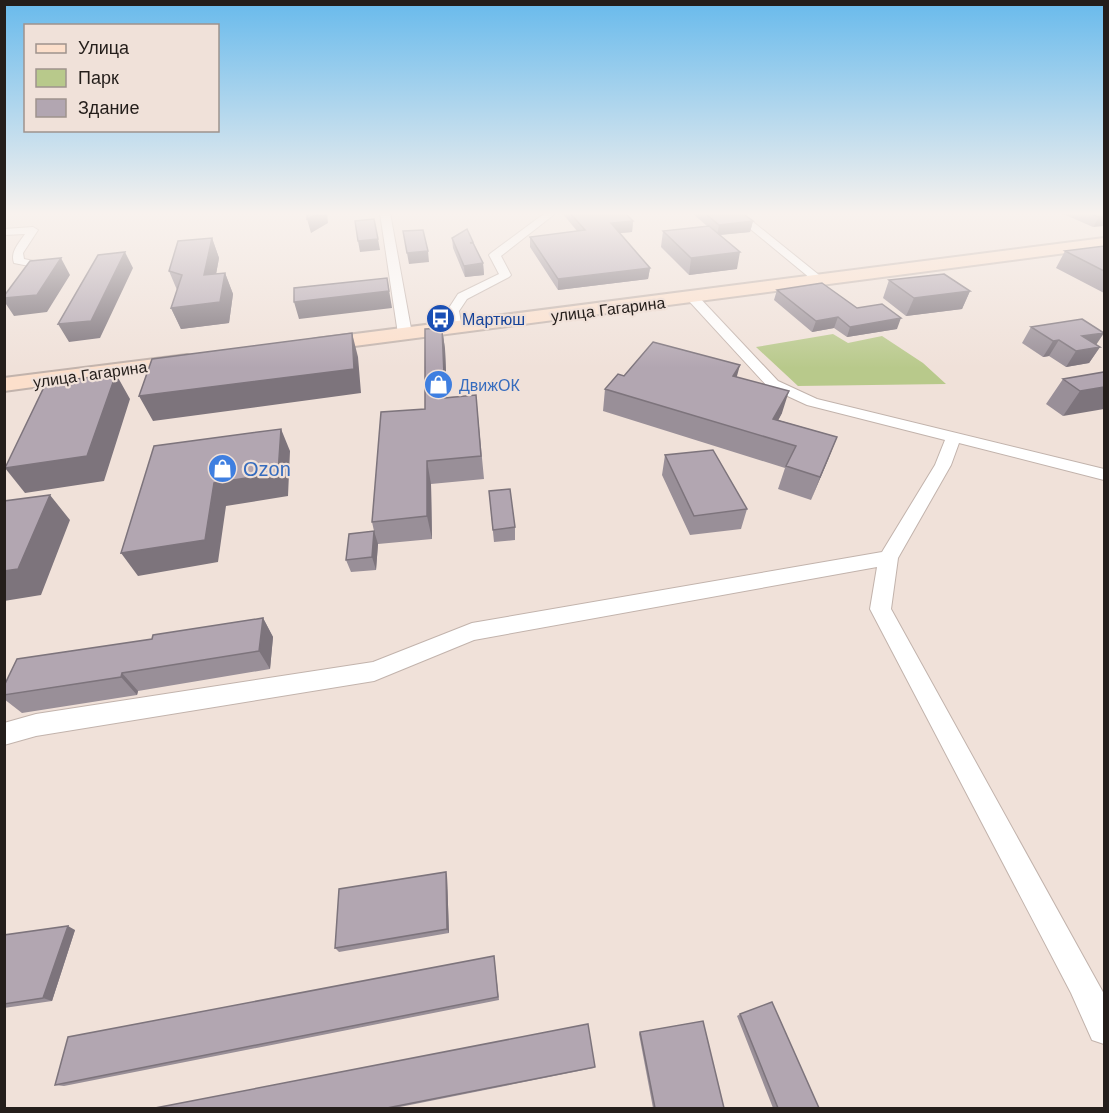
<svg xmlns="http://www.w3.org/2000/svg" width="1109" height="1113" font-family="Helvetica,sans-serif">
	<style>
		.green { fill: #b8c98b }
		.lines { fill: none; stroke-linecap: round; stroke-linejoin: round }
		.street-casing { stroke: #c2b3ac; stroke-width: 2 }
		.secondary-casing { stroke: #c2b3ac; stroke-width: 4 }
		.street { fill: #fff; fill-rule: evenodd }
		.secondary { fill: #fcdfcb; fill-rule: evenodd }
		.wall { fill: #998f98 }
		.shaded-wall { fill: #7d747c }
		.building { fill: #b2a6b1; stroke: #7d747c; stroke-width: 1.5 }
		.labels { text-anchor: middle; stroke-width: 4.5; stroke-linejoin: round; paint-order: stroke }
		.far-street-label { font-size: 16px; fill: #241e1b; stroke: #f0e1d9 }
		.far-transit-label { font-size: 16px; fill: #164399; stroke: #f0e1d9; text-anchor: start }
		.far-shop-label { font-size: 16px; fill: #366cbe; stroke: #f0e1d9; text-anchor: start }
		.shop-label { font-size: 20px; fill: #366cbe; stroke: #f0e1d9; text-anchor: start }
	</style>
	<rect width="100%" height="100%" fill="#f0e1d9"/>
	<path class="green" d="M833,334L848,343L882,336L923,363L946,384L798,386L756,347Z"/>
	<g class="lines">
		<defs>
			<path id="street" d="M380,213H390L412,334L405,338L398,334Z
				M545,213H556L501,256L511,275L509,277L467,299L459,311L462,328L460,331H450L447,311L458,294L499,274L489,255L491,253Z
				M731,213H742L824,279V283H816Z
				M33,227L38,230L23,253L24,259L43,263V267L39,268L14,263C10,252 19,243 25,234L4,235V229Z
				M693,294L697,295L778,381L817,399L1104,469V480L959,443L951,465L898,558L891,609L1104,994V1044L1092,1040L1071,993L870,609L877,567L474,640L374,681L36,736L4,745V723L36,714L373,662L472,623L882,552L935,465L945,440L807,405L768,387L689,301L687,298Z"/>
			<path id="secondary" d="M1104,238V248L316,351L309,349L306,345L309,341L316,339Z
				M187,355L194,357L197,361L194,365L4,391V378Z"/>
		</defs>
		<use href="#street" class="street-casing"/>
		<use href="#secondary" class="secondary-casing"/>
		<use href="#street" class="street"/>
		<use href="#secondary" class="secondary"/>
	</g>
	<path class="wall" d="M563,213H625L633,221L632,232L619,233L650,268L648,279L558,290L530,247V237L577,231L563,214Z
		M692,213H742L753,221L750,232L721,235L737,269L689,275L661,247L663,231L707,226Z
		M1061,213H1104L1093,227Z
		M212,238L219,258L216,274L225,273L233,294L229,323L181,329L171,308L177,290L169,271Z
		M452,238L473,242L483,263L484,275L465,277L453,248Z
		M1104,246V293L1056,268L1065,251Z
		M889,280L970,291L962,309L906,316L883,298Z
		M777,290L857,308L897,329L847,337L834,328L812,332L774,300Z
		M1031,327L1096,345L1100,347L1089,363L1066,367L1049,356L1043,357L1022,343Z
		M442,328L445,349L447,397L476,395L484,479L431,484L432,539L378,544L376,570L351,572L346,560L374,531L372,522L425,409Z
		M1104,372L1063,416L1046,404L1063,379Z
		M624,376L737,377L782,413L778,420L837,437L811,500L778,489L785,468L603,411L605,389Z
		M665,455L747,509L741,529L690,535L662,475Z
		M489,491L515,527V540L494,542Z
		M263,618L273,637L270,669L138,691L137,695L22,713L4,699V695L152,639Z
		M447,876L449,933L339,952L335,948Z
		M75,930L52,1001L4,1008V935Z
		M494,956L499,1000L64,1086L55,1085Z
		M740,1014L819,1108H773L737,1016Z
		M640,1032L724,1108H653L639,1034Z
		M595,1067L594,1068L395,1108H155Z"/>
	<path class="shaded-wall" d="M319,213H327L328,223L311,233L307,219Z
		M1104,216V226L1093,227L1099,217Z
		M633,221L632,232L610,234L611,223Z
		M753,221L750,232L717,235L719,225Z
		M212,238L219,258L212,296L204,275Z
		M378,239L380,250L360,252L358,241Z
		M428,251L429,262L409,264L407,253Z
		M125,252L133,268L100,338L69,342L58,324Z
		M740,252L737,269L689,275L691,258Z
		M61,258L70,275L47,312L14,316L4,301V298Z
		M483,263L484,275L465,277L464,266Z
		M650,268L648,279L558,290V279Z
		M225,273L233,294L229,323L181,329L171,308Z
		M387,278L392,308L299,319L294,302Z
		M970,291L962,309L906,316L914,298Z
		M838,317L834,328L812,332L816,321Z
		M901,318L897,329L847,337L850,327Z
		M442,328L445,349L448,420L445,398Z
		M352,333L358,357L361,393L153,421L139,396Z
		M1104,333L1094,348L1100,347L1089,363L1066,367L1076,351L1082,336Z
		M1059,340L1049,356L1043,357L1053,341Z
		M740,365L734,387L733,376Z
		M116,374L130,399L104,481L25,493L5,468Z
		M1104,387V409L1063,416L1080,391Z
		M789,391L782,413L769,438L773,419Z
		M281,429L290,451L288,496L226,506L218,562L138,576L121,553Z
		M837,437L828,460L811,500L820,477Z
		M427,461L431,484L432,539L427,516Z
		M50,495L70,520L41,595L4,601V571Z
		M374,531L378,544L376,570L372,557Z
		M263,618L273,637L270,669L259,651Z
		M122,673L138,691L137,695L121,677Z
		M446,872L447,876L449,933L447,929Z
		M68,926L75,930L52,1001L43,998Z"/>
	<path class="building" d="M307,213H319L307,219Z
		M570,213H625L633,221L611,223L650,268L558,279L530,237L585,230Z
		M705,213H742L753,221L719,225Z
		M1090,213H1104V216L1099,217Z
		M374,219L378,239L358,241L355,221Z
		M709,226L740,252L691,258L663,231Z
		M467,229L473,242L470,243H473L483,263L464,266L452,238Z
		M423,230L428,251L407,253L403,231Z
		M212,238L204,275L225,273L220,302L171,308L182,275L169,271L178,241Z
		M1104,246V271L1065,251Z
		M125,252L91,321L58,324L98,255Z
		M61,258L37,295L4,298V296L30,261Z
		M944,274L970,291L914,298L889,280Z
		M387,278L389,291L294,302V288Z
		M822,283L857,308L882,304L901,318L850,327L838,317L816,321L777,290Z
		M1082,319L1104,333L1082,336L1100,347L1076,351L1059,340L1053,341L1031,327Z
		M442,328L445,398L476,395L481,456L427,461V516L372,522L381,412L425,409V329Z
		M352,333L354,369L139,396L152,359Z
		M653,342L740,365L733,376L789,391L773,419L837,437L820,477L786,466L796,446L605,389L618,374L624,376Z
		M1104,372V387L1080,391L1063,379Z
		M116,374L87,456L5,468L46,383Z
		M281,429L278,473L214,483L205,540L121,553L154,446Z
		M713,450L747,509L694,516L665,455Z
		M510,489L515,527L493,530L489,491Z
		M50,495L18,569L4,571V501Z
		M374,531L372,557L346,560L349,534Z
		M263,618L259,651L122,673L121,677L4,695V686L17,659L152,639L153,635Z
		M446,872L447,929L335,948L339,889Z
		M68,926L43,998L4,1004V935Z
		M494,956L498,997L55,1085L68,1037Z
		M772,1002L819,1108H778L740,1014Z
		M703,1021L724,1108H655L640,1032Z
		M588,1024L595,1067L387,1108H155Z"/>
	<linearGradient id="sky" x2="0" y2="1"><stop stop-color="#68baec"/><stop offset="0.58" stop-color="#f8f2ee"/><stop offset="1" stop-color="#f8f2ee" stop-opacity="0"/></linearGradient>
	<rect width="1109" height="368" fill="url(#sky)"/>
	<defs>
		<symbol id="bus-disc" viewBox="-11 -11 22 22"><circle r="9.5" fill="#1a4fb4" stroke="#f0e1d9"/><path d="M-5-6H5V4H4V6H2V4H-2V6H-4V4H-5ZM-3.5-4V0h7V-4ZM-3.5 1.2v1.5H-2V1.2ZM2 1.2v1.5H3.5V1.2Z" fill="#fff"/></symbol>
		<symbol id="shop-disc" viewBox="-11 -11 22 22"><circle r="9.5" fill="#3f7fe0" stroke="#f0e1d9"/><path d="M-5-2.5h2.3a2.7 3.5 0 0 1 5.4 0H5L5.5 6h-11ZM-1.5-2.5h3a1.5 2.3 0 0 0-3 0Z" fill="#fff"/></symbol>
	</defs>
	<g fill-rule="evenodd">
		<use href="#bus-disc" x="424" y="302" width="33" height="33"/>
		<use href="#shop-disc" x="422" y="368" width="33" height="33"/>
		<use href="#shop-disc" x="206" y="452" width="33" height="33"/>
	</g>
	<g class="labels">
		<g class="far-street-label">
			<text transform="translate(608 309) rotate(-7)" y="6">улица Гагарина</text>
			<text transform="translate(90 374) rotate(-8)" y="6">улица Гагарина</text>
		</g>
		<g class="far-transit-label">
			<text x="462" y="325">Мартюш</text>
		</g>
		<g class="far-shop-label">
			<text x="459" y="391">ДвижОК</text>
		</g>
		<g class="shop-label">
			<text x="243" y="476">Ozon</text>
		</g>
	</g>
	<rect width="1109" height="1113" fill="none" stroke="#241e1b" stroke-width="12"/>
	<rect x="24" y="24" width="195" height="108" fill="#f0e1d9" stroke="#9e938d" stroke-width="1.5"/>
	<rect x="36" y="44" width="30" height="9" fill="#fcdfcb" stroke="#9e938d" stroke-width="1.5"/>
	<text x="78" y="54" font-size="18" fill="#241e1b">Улица</text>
	<rect x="36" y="69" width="30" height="18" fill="#b8c98b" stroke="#9e938d" stroke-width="1.5"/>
	<text x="78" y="84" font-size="18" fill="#241e1b">Парк</text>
	<rect x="36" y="99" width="30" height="18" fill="#b2a6b1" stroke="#9e938d" stroke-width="1.5"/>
	<text x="78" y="114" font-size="18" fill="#241e1b">Здание</text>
</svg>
